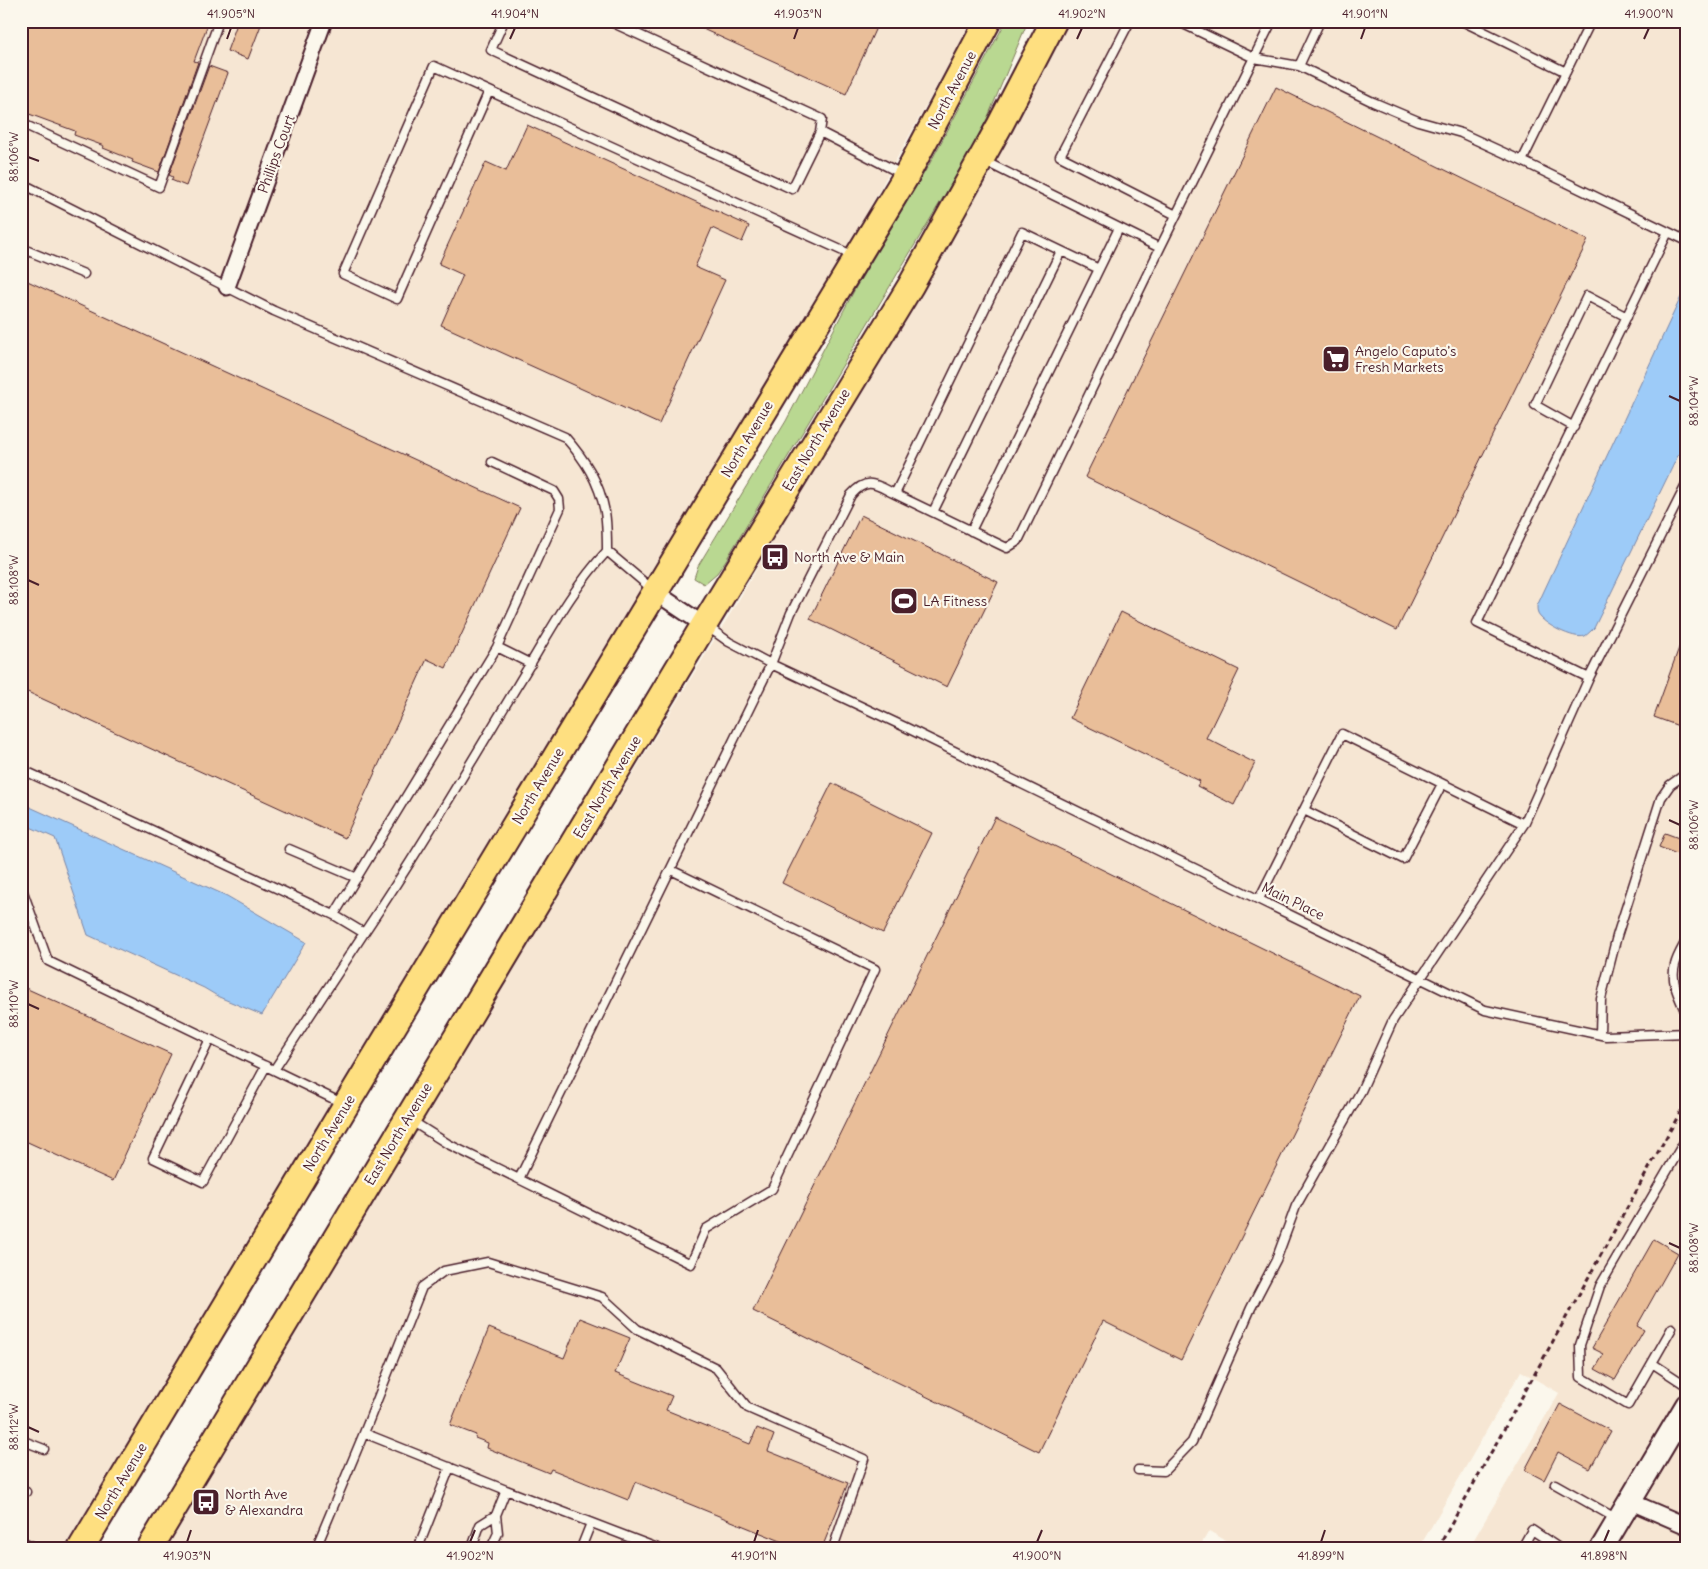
<svg xmlns="http://www.w3.org/2000/svg" width="1708" height="1569" font-family="Delius,sans-serif">
	<style>
		.built { fill: #f6e6d3 }
		.green { fill: #b9d891; stroke: #827c5e }
		.water { fill: #9dcbf8; stroke: #7c86a6 }
		.building { fill: #e9be99; stroke: #4a1f2b }
		.lines { fill: none; stroke-linecap: round; stroke-linejoin: round }
		.lane-casing { stroke: #4a1f2b; stroke-width: 11 }
		.street-casing { stroke: #4a1f2b; stroke-width: 19 }
		.secondary-casing { stroke: #4a1f2b; stroke-width: 26 }
		.primary-casing { stroke: #4a1f2b; stroke-width: 29 }
		.path { stroke: #4a1f2b; stroke-width: 3; stroke-dasharray: 5 4; stroke-linecap: butt }
		.lane { stroke: #fbf7ec; stroke-width: 8 }
		.street { stroke: #fbf7ec; stroke-width: 15 }
		.secondary { stroke: #fbf7ec; stroke-width: 22 }
		.primary { stroke: #fedf80; stroke-width: 25 }
		.ticks { fill: none; stroke: #4a1f2b; stroke-width: 2 }
		.labels { text-anchor: middle; stroke-width: 4.5; stroke-linejoin: round; paint-order: stroke }
		.street-label { font-size: 14px; fill: #4a1f2b; stroke: #fbf7ec }
		.poi-label { font-size: 14px; fill: #4a1f2b; stroke: #fbf7ec; text-anchor: start }
		.neatline { fill: none; stroke: #4a1f2b; stroke-width: 2 }
		.ticks-label { font-size: 12px; text-anchor: middle; fill: #4a1f2b }
	</style>
	<rect width="100%" height="100%" fill="#fbf7ec"/>
	<filter id="ink" filterUnits="userSpaceOnUse"><feTurbulence type="fractalNoise" baseFrequency=".02" numOctaves="2"/><feDisplacementMap in="SourceGraphic" scale="10" xChannelSelector="R" yChannelSelector="G"/><feConvolveMatrix kernelMatrix="1 2 1 2 8 2 1 2 1" color-interpolation-filters="sRGB"/></filter>
	<g filter="url(#ink)">
		<path class="built" d="M21,21H970L961,42L770,388L717,465L64,1548H21Z
			M1066,21H1687V1388L1652,1451L1687,1413V1548H1469L1559,1393L1521,1371L1419,1548H1239L1209,1531L1199,1548H161L738,601L984,175Z"/>
		<path class="green" d="M1006,21H1028L987,119L965,161L726,560L717,573L704,584L694,578L698,566L786,421L856,287L930,163Z"/>
		<path class="water" d="M1687,284V437L1594,628C1592,630 1588,634 1585,636C1574,640 1543,624 1538,614C1537,611 1537,608 1537,606Z
			M21,803L227,896L306,942L262,1015L219,997L204,988L88,935L55,838L21,823Z"/>
		<path class="building" d="M23,21H209L194,61L198,62L159,172L132,162L133,160L103,148L104,146L74,135L75,131L21,111V26Z
			M238,21H252L261,25L248,59L227,51Z
			M685,21H879L846,94Z
			M209,66L228,73L186,186L171,180L173,177L169,175Z
			M1276,87L1588,240L1397,630L1085,477Z
			M527,125L749,226L742,242L712,228L695,267L725,280L659,424L441,325L463,275L439,264L486,162L506,171Z
			M21,278L520,508L446,668L427,659L345,838L21,689Z
			M861,515L998,582L947,687L810,619Z
			M1121,612L1239,670L1206,738L1255,763L1234,805L1197,786L1200,781L1070,718Z
			M1685,631H1687V729L1654,717Z
			M832,783L932,833L883,933L782,883Z
			M995,817L1360,996L1181,1360L1103,1321L1039,1452L753,1311Z
			M1665,833L1687,841V858L1659,847Z
			M21,986L171,1054L113,1181L21,1139Z
			M1654,1239L1678,1253L1637,1326L1644,1330L1615,1380L1595,1369L1604,1354L1592,1348Z
			M580,1318L630,1338L615,1373L672,1396L666,1410L750,1444L757,1428L774,1435L768,1451L848,1483L822,1548H798L635,1482L628,1500L551,1469L549,1473L487,1448L488,1443L475,1438L476,1435L450,1425L489,1328L564,1358Z
			M1560,1404L1611,1431L1590,1469L1558,1452L1544,1480L1525,1470Z"/>
		<g class="lines">
			<defs>
				<path id="lane" d="M504,21L491,50L792,189L820,132L902,174
					M609,21L822,119L820,132
					M1130,21L1060,156L1176,215
					M1177,21L1254,58L1299,66L1373,102L1418,121L1461,133L1522,161L1687,241
					M1462,21L1566,72
					M1299,66L1320,21
					M489,91L397,299L343,274L434,66C574,129 714,192 854,256
					M21,123L159,187L219,21
					M984,161L1160,248
					M1522,161L1591,21
					M21,183L274,311L565,437C585,460 599,481 605,512C607,524 607,538 607,551L652,589
					M21,248L84,274
					M1574,427L1535,405L1587,296L1627,317
					M895,494L1007,548L1018,541L1160,248L1272,21
					M933,512L1061,251
					M971,531L1119,228
					M708,627L729,642L771,664L905,727L1485,1010L1606,1036L1687,1033
					M497,647L531,664
					M1589,678L1477,623L1668,232
					M21,769L334,915L364,933L274,1070
					M1304,810L1403,859L1442,784
					M289,849L357,878
					M21,886L48,961L344,1104
					M1259,899L1342,734L1524,824
					M334,915L497,647L560,509L559,499L554,491L492,462
					M364,933C418,853 467,769 517,686C546,639 570,591 607,551
					M1687,939C1683,947 1677,956 1675,965C1670,982 1680,999 1687,1015
					M1600,1034L1601,999L1617,936L1661,798L1670,785L1687,773
					M210,1039L153,1158L203,1182L266,1066
					M410,1120L448,1144L691,1264L706,1229L772,1189L875,969L671,870
					M1687,1137L1600,1286L1580,1345L1581,1377L1628,1405L1652,1363L1687,1386
					M519,1179L771,664L791,613L851,495C868,476 876,485 895,494L1022,232L1099,269
					M1652,1363L1672,1328
					M364,1433L422,1287L444,1271L488,1262L602,1297L637,1329L716,1368L748,1408L864,1459L833,1548
					M21,1440L44,1449
					M1138,1470L1164,1471L1192,1442L1251,1308L1276,1260L1296,1206L1361,1091L1393,1020L1524,824L1589,678L1687,483
					M1555,1484L1617,1519
					M506,1490L657,1548
					M21,1491L26,1492
					M21,1541L37,1548
					M316,1548L364,1433L506,1490L496,1515
					M418,1548L450,1467
					M472,1548L480,1525L496,1515L498,1533L491,1548
					M581,1548L591,1523
					M1522,1548L1532,1530L1559,1548
					M1685,1548L1687,1543"/>
				<path id="street" d="M227,287L324,21
					M655,592L704,625
					M1629,1501L1687,1526"/>
				<path id="secondary" d="M1602,1548L1687,1405"/>
				<path id="primary" d="M81,1548L346,1105L906,176L988,21
					M150,1548L704,625L911,285L1000,125L1054,21"/>
			</defs>
			<use href="#lane" class="lane-casing"/>
			<use href="#street" class="street-casing"/>
			<use href="#secondary" class="secondary-casing"/>
			<use href="#primary" class="primary-casing"/>
			<path class="path" d="M1438,1548L1687,1100"/>
			<use href="#lane" class="lane"/>
			<use href="#street" class="street"/>
			<use href="#secondary" class="secondary"/>
			<use href="#primary" class="primary"/>
		</g>
	</g>
	<path class="ticks" d="M227,39L231,28M510,39L515,28M794,39L798,28M1077,39L1082,28M1361,39L1365,28M1644,39L1649,28M28,157L39,161M1669,396L1680,401M28,580L39,585M1669,820L1680,825M28,1004L39,1009M1669,1243L1680,1248M28,1427L39,1432M187,1542L191,1530M470,1542L475,1530M754,1542L758,1530M1037,1542L1042,1530M1321,1542L1325,1530M1604,1542L1609,1530"/>
	<defs>
		<symbol id="supermarket-square" viewBox="-11 -11 22 22"><rect x="-9" y="-9" width="18" height="18" rx="4" fill="#4a1f2b" stroke="#fbf7ec"/><path d="M-6-5.5h2.5l.6 2H6L4.5 2H-2.5L-4.4-4H-6ZM-1.5 3.2a1.3 1.3 0 1 0 .1 0ZM3 3.2a1.3 1.3 0 1 0 .1 0Z" fill="#fff"/></symbol>
		<symbol id="bus-square" viewBox="-11 -11 22 22"><rect x="-9" y="-9" width="18" height="18" rx="4" fill="#4a1f2b" stroke="#fbf7ec"/><path d="M-5-6H5V4H4V6H2V4H-2V6H-4V4H-5ZM-3.5-4V0h7V-4ZM-3.5 1.2v1.5H-2V1.2ZM2 1.2v1.5H3.5V1.2Z" fill="#fff"/></symbol>
		<symbol id="stadium-square" viewBox="-11 -11 22 22"><rect x="-9" y="-9" width="18" height="18" rx="4" fill="#4a1f2b" stroke="#fbf7ec"/><path d="M0-5a6.5 5 0 1 0 0 10a6.5 5 0 1 0 0-10ZM-3.5-1.8h7v3.6h-7Z" fill="#fff"/></symbol>
	</defs>
	<g fill-rule="evenodd">
		<use href="#supermarket-square" x="1320" y="343" width="32" height="32"/>
		<use href="#bus-square" x="759" y="541" width="32" height="32"/>
		<use href="#stadium-square" x="888" y="585" width="32" height="32"/>
		<use href="#bus-square" x="190" y="1486" width="32" height="32"/>
	</g>
	<g class="labels">
		<g class="street-label">
			<text transform="translate(952 90) rotate(-62)" y="5">North Avenue</text>
			<text transform="translate(276 154) rotate(-70)" y="5">Phillips Court</text>
			<text transform="translate(747 439) rotate(-59)" y="5">North Avenue</text>
			<text transform="translate(816 440) rotate(-59)" y="5">East North Avenue</text>
			<text transform="translate(538 786) rotate(-59)" y="5">North Avenue</text>
			<text transform="translate(607 787) rotate(-59)" y="5">East North Avenue</text>
			<text transform="translate(1293 901) rotate(26)" y="5">Main Place</text>
			<text transform="translate(329 1133) rotate(-59)" y="5">North Avenue</text>
			<text transform="translate(398 1134) rotate(-59)" y="5">East North Avenue</text>
			<text transform="translate(121 1481) rotate(-59)" y="5">North Avenue</text>
		</g>
		<g class="poi-label">
			<text x="1355" y="356">Angelo Caputo's<tspan x="1355" dy="16">Fresh Markets</tspan></text>
			<text x="794" y="562">North Ave &amp; Main</text>
			<text x="923" y="606">LA Fitness</text>
			<text x="225" y="1499">North Ave<tspan x="225" dy="16">&amp; Alexandra</tspan></text>
		</g>
	</g>
	<rect width="1708" height="1569" fill="none" stroke="#fbf7ec" stroke-width="55"/>
	<rect x="28" y="28" width="1652" height="1514" class="neatline"/>
	<g class="ticks-label">
		<text x="231" y="18">41.905°N</text>
		<text x="515" y="18">41.904°N</text>
		<text x="798" y="18">41.903°N</text>
		<text x="1082" y="18">41.902°N</text>
		<text x="1365" y="18">41.901°N</text>
		<text x="1649" y="18">41.900°N</text>
		<text transform="translate(14 157) rotate(-90)" y="4">88.106°W</text>
		<text transform="translate(1694 401) rotate(-90)" y="4">88.104°W</text>
		<text transform="translate(14 580) rotate(-90)" y="4">88.108°W</text>
		<text transform="translate(1694 825) rotate(-90)" y="4">88.106°W</text>
		<text transform="translate(14 1004) rotate(-90)" y="4">88.110°W</text>
		<text transform="translate(1694 1248) rotate(-90)" y="4">88.108°W</text>
		<text transform="translate(14 1427) rotate(-90)" y="4">88.112°W</text>
		<text x="187" y="1560">41.903°N</text>
		<text x="470" y="1560">41.902°N</text>
		<text x="754" y="1560">41.901°N</text>
		<text x="1037" y="1560">41.900°N</text>
		<text x="1321" y="1560">41.899°N</text>
		<text x="1604" y="1560">41.898°N</text>
	</g>
</svg>
